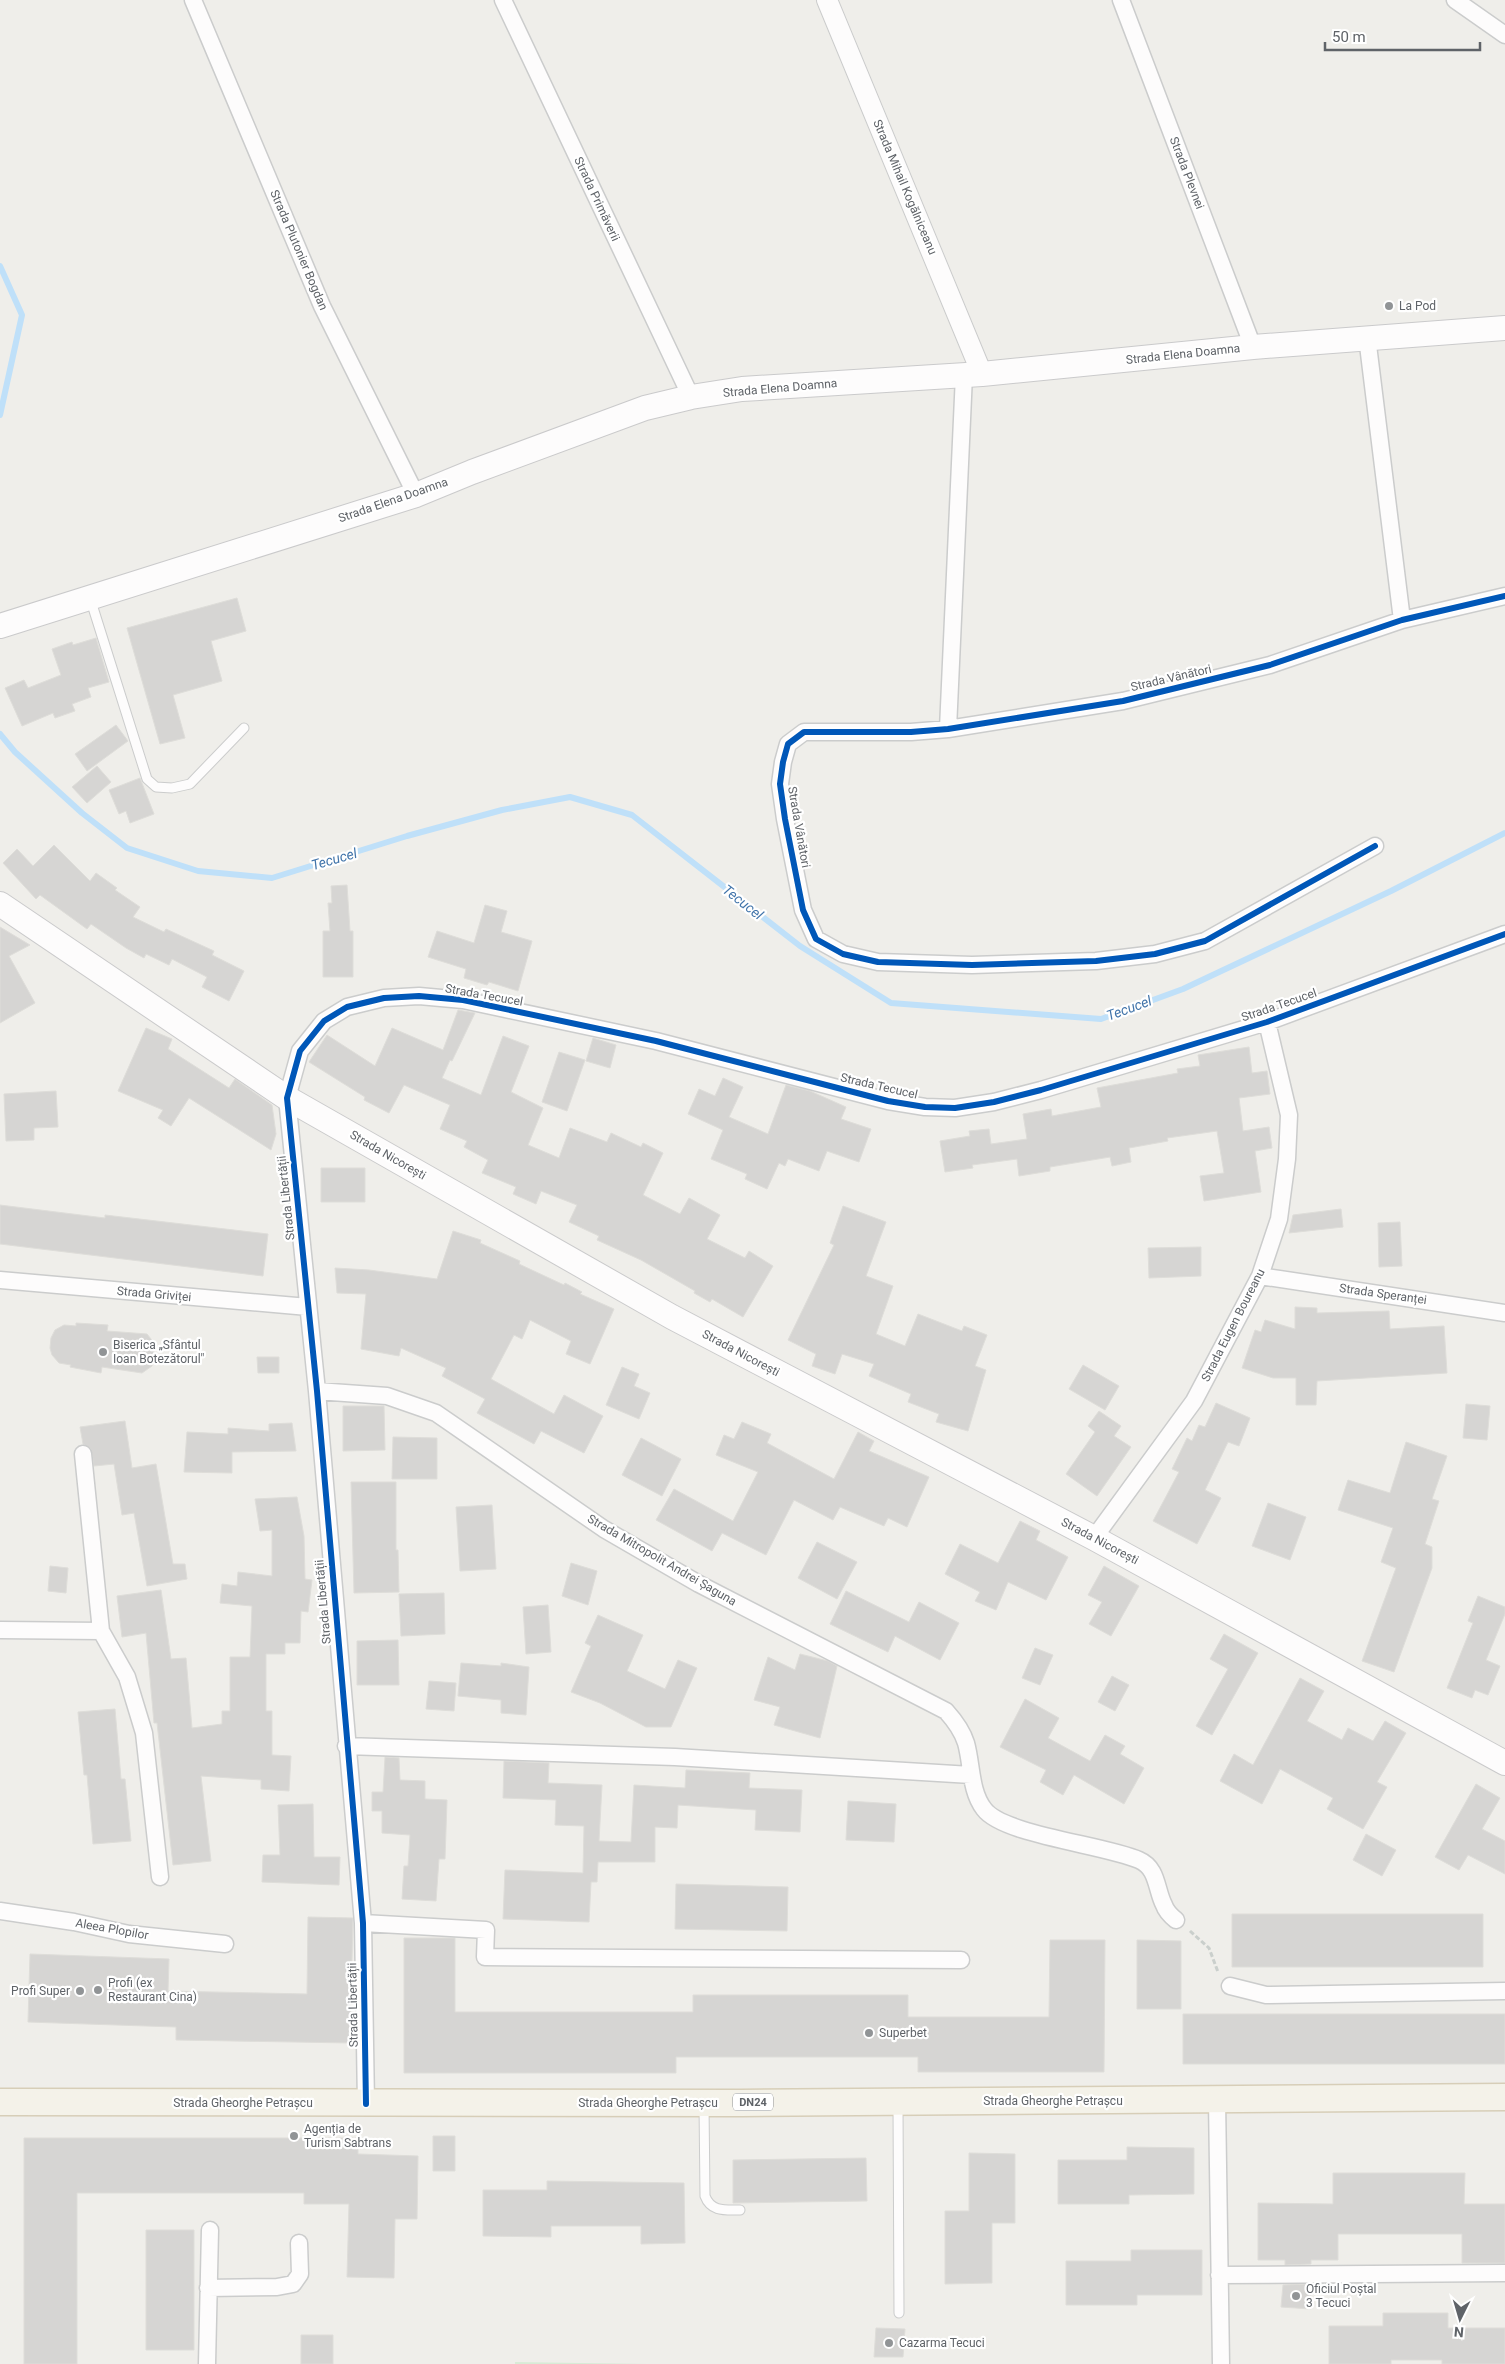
<svg xmlns="http://www.w3.org/2000/svg" width="1505" height="2364" font-family="Roboto,sans-serif">
	<style>
		.park { fill: url(#park-tufts) }
		.lines { fill: none; stroke-linecap: round; stroke-linejoin: round }
		.stream { stroke: #bfe0f9; stroke-width: 6 }
		.building { fill: #d6d5d3; stroke: #deddd9 }
		.service-casing { stroke: #cbcccc; stroke-width: 11 }
		.minor-casing { stroke: #cbcccc; stroke-width: 19 }
		.tertiary-casing { stroke: #cbcccc; stroke-width: 22 }
		.secondary-casing { stroke: #cacacb; stroke-width: 26 }
		.primary-casing { stroke: #d7ceb8; stroke-width: 29 }
		.path { stroke: #cacfcc; stroke-width: 3; stroke-dasharray: 5 2.5; stroke-linecap: butt }
		.service { stroke: #fdfcfc; stroke-width: 9 }
		.minor { stroke: #fdfcfc; stroke-width: 16 }
		.tertiary { stroke: #fdfcfc; stroke-width: 20 }
		.secondary { stroke: #fdfcfc; stroke-width: 24 }
		.primary { stroke: #f4f2e9; stroke-width: 26 }
		.cycleway-casing { stroke: #fff; stroke-width: 9 }
		.cycleway { stroke: #0057b8; stroke-width: 6 }
		.poi-dot { fill: #919496; stroke: #fff; stroke-width: 2 }
		.labels { text-anchor: middle; stroke-width: 4.5; stroke-linejoin: round; paint-order: stroke }
		.shield { fill: #fff; stroke: #8f9295; stroke-width: 1 }
		.shield-label { font-size: 11px; font-weight: bold; fill: #5f6368 }
		.street-label { font-size: 12px; fill: #5f6368; stroke: #fff }
		.poi-label { font-size: 12px; fill: #5f6368; stroke: #fff; text-anchor: start }
		.water-label { font-size: 14px; font-style: italic; fill: #4174aa; stroke: #fff }
	</style>
	<defs>
		<pattern id="park-tufts" width="24" height="20" patternUnits="userSpaceOnUse" patternTransform="scale(1.25)"><rect width="24" height="20" fill="#d8ebd6"/><path d="M3 7l-1-3M5 7V3M7 7l1-3M15 17l-1-3M17 17v-4M19 17l1-3" fill="none" stroke="#b2c2b1"/></pattern>
	</defs>
	<rect width="100%" height="100%" fill="#efeeea"/>
	<path class="park" d="M515,2362L648,2364H515Z"/>
	<g class="lines">
		<path class="stream" d="M0,266L22,315L0,415
			M0,734L15,752L82,813L127,848L198,871L272,878L407,836L502,810L570,797L632,815L800,946L891,1003L1101,1019L1183,989L1391,891L1505,833"/>
	</g>
	<path class="building" d="M237,598L246,631L211,641L222,681L173,695L185,738L160,744L127,628Z
		M96,638L109,682L88,688L91,697L72,704L75,711L55,718L53,713L22,726L5,688L24,680L28,688L61,675L52,649L72,642L73,645Z
		M116,725L128,741L87,771L75,754Z
		M97,766L111,782L87,803L72,787Z
		M140,778L154,814L130,823L126,811L119,814L109,790Z
		M54,845L90,881L96,873L117,888L115,890L140,907L133,917L164,932L166,929L214,951L212,955L244,971L229,1001L202,987L207,977L172,959L169,965L146,954L144,958L126,948L91,924L87,929L40,895L36,899L3,863L17,849L33,866Z
		M347,885L350,931H353V977H323V931H330L328,903H332L331,886Z
		M485,905L507,911L501,932L532,941L518,991L489,982L487,985L464,978L466,969L428,957L437,931L474,943Z
		M0,927L30,945L9,956L35,1003L0,1023Z
		M458,1010L475,1013L452,1061L450,1060L442,1078L481,1095L503,1036L529,1046L511,1092L543,1108L528,1145L559,1158L570,1128L607,1142L611,1133L641,1147L643,1143L663,1153L643,1195L680,1214L689,1198L720,1215L707,1239L745,1258L749,1251L773,1266L743,1317L712,1299L710,1302L694,1293L695,1291L641,1260L597,1240L599,1236L569,1222L577,1205L541,1191L536,1204L513,1194L516,1187L482,1173L488,1160L464,1147L467,1141L440,1129L450,1105L404,1085L389,1113L364,1100L365,1097L309,1062L327,1035L375,1066L392,1028L443,1050Z
		M146,1028L172,1039L168,1049L229,1088L235,1079L272,1105L276,1134L271,1150L189,1098L171,1126L158,1118L163,1110L118,1091Z
		M593,1038L616,1045L610,1068L586,1061Z
		M1249,1047L1252,1073L1267,1071L1270,1094L1239,1098L1243,1131L1269,1127L1272,1148L1255,1151L1261,1192L1204,1201L1200,1176L1224,1173L1217,1131L1167,1138L1168,1141L1129,1148L1131,1162L1112,1166L1110,1157L1050,1167V1171L1019,1176L1017,1159L972,1165L973,1168L945,1172L940,1141L970,1136L969,1131L989,1129L991,1144L1027,1139L1023,1114L1051,1109L1052,1116L1101,1107L1097,1088L1178,1073L1177,1069L1200,1066L1198,1055Z
		M559,1052L585,1060L567,1111L542,1102Z
		M723,1078L743,1087L729,1117L768,1134L786,1085L810,1091L846,1107L841,1119L871,1129L859,1162L827,1151L819,1171L788,1159L785,1166L779,1163L767,1189L745,1179L747,1174L711,1159L723,1130L688,1114L699,1089L715,1096Z
		M56,1091L58,1127L34,1128V1140L6,1141L4,1094Z
		M321,1168H365V1202H321Z
		M0,1205L105,1218V1215L268,1234L263,1276L0,1244Z
		M843,1206L886,1222L866,1276L893,1286L876,1334L905,1346L918,1314L962,1331L964,1326L987,1335L975,1366L986,1370L968,1431L936,1422L939,1414L908,1402L911,1394L869,1376L874,1364L842,1354L835,1374L812,1366L816,1354L788,1340L834,1245L830,1243Z
		M1341,1209L1343,1227L1289,1233L1293,1215Z
		M1400,1222L1402,1266L1379,1267L1378,1223Z
		M453,1231L481,1240L480,1243L520,1261L519,1264L564,1285L565,1283L582,1292L580,1294L614,1309L590,1364L566,1354L571,1341L530,1320L522,1339L514,1335L491,1379L554,1414L564,1395L603,1416L584,1453L541,1431L534,1444L477,1413L485,1399L442,1376L446,1368L401,1348L399,1356L361,1349L366,1294L337,1293L335,1268L369,1270L437,1279Z
		M1201,1247V1276L1149,1278L1148,1248Z
		M1295,1307L1317,1308V1313L1389,1311L1390,1329L1444,1326L1447,1373L1317,1381L1316,1405H1296V1378H1273L1242,1368L1255,1330L1261,1332L1265,1320L1295,1329Z
		M76,1323L108,1325L107,1331L147,1334L155,1344L152,1366L142,1373L102,1367L101,1373L70,1367L71,1365L59,1363L52,1355L50,1348L51,1338L55,1330L64,1325L76,1326Z
		M257,1357H279V1373H258Z
		M1083,1365L1119,1386L1105,1410L1069,1389Z
		M622,1367L639,1374L634,1386L650,1393L639,1419L606,1405Z
		M1216,1403L1250,1418L1239,1446L1228,1442L1205,1490L1221,1498L1197,1544L1153,1521L1179,1472L1172,1469L1187,1438L1192,1441L1199,1425L1205,1427Z
		M1466,1404L1490,1406L1487,1440L1463,1438Z
		M343,1406H384L385,1450L343,1451Z
		M1099,1411L1121,1426L1114,1436L1131,1447L1097,1496L1066,1474L1095,1432L1088,1426Z
		M125,1421L132,1468L156,1464L173,1564H185L187,1579L147,1586L134,1513L122,1515L114,1464L94,1466L91,1449L83,1444L80,1427Z
		M742,1422L771,1434L767,1443L834,1479L858,1432L874,1441L869,1451L929,1477L907,1527L888,1518L884,1526L840,1507L833,1520L794,1500L766,1555L722,1533L712,1551L656,1520L674,1489L733,1521L758,1472L716,1455L724,1435L734,1439Z
		M292,1423L296,1451L232,1452V1473L184,1472L187,1432L228,1434V1428L269,1431V1424Z
		M393,1437L437,1438V1479H392Z
		M641,1438L681,1459L662,1496L622,1475Z
		M1406,1442L1447,1456L1432,1499L1439,1501L1425,1544L1432,1547V1568L1394,1672L1362,1661L1396,1568L1381,1562L1393,1528L1338,1510L1348,1480L1390,1493Z
		M351,1482H396V1550H398L399,1592L354,1593Z
		M297,1497L304,1536L305,1579L312,1580L308,1612L301,1611L300,1643H285V1654H266V1711H272V1755L291,1756L289,1791L261,1789V1780L201,1776L211,1861L173,1865L157,1723H154L146,1633L122,1637L117,1596L161,1590L171,1659L186,1658L192,1728L222,1724V1711H230V1657H250L252,1606L220,1603L222,1584L237,1586L238,1572L272,1576V1530L260,1531L255,1499Z
		M1268,1503L1306,1517L1290,1560L1252,1546Z
		M492,1505L496,1569L460,1571L456,1507Z
		M1020,1521L1040,1531L1036,1540L1068,1557L1046,1600L1008,1582L996,1610L975,1601L980,1592L945,1574L960,1544L998,1563Z
		M817,1542L857,1562L837,1599L798,1578Z
		M571,1563L597,1571L588,1605L562,1596Z
		M50,1566L68,1568L66,1593L48,1591Z
		M1104,1566L1139,1586L1111,1636L1089,1624L1102,1602L1088,1595Z
		M846,1591L909,1622L919,1602L959,1623L940,1660L895,1636L888,1652L830,1624Z
		M444,1593L445,1634L401,1636L399,1594Z
		M1478,1596L1505,1607V1614L1486,1660L1500,1666L1488,1695L1475,1690L1472,1698L1447,1688L1473,1623L1468,1621Z
		M548,1605L551,1652L526,1654L523,1607Z
		M598,1615L643,1635L627,1671L665,1689L678,1660L697,1668L671,1727H646L600,1703L571,1692L591,1646L585,1643Z
		M1224,1634L1258,1653L1212,1735L1196,1726L1228,1669L1210,1659Z
		M398,1640L399,1685H357V1641Z
		M1035,1648L1053,1655L1040,1685L1022,1678Z
		M800,1654L828,1661L837,1666L820,1738L774,1725L780,1707L754,1700L768,1657L795,1670Z
		M461,1663L501,1666V1663L529,1667L526,1715L501,1713V1700L458,1696Z
		M1112,1676L1129,1685L1115,1711L1098,1702Z
		M1300,1678L1324,1691L1307,1721L1342,1740L1348,1728L1373,1741L1385,1721L1406,1733L1377,1782L1387,1787L1363,1829L1327,1809L1333,1798L1280,1769L1262,1804L1220,1781L1234,1754L1253,1765Z
		M429,1681L456,1683L454,1711L426,1709Z
		M1025,1699L1059,1718L1048,1738L1090,1761L1105,1735L1125,1746L1120,1754L1144,1768L1124,1804L1074,1775L1063,1795L1040,1782L1046,1770L1000,1747Z
		M115,1709L121,1779H125L131,1841L93,1844L87,1775H84L78,1712Z
		M385,1757L399,1758L400,1780L425,1781V1799L447,1800L445,1859H439L436,1901L402,1899L404,1866H408L410,1835L382,1833V1811H372V1792H383Z
		M504,1761L549,1763L548,1783L602,1785L599,1841L631,1842L634,1785L685,1788L686,1770L750,1773L749,1788L802,1790L800,1832L755,1830L756,1810L678,1805L677,1828L655,1827V1862H598L597,1882H591L589,1922L503,1919L505,1870L583,1873L584,1826L555,1825L556,1800L503,1798Z
		M1476,1784L1500,1798L1482,1829L1505,1841V1874L1468,1855L1459,1870L1435,1857Z
		M848,1801L896,1804L894,1842L846,1840Z
		M313,1804L314,1857H340L339,1885L262,1882L263,1855H280L278,1805Z
		M1366,1834L1396,1850L1382,1876L1353,1860Z
		M676,1884L788,1887L787,1931L675,1929Z
		M1232,1914H1483V1967H1232Z
		M308,1917L353,1918L350,2043L176,2040V2027L28,2022L30,1954L169,1959L168,1991L307,1994Z
		M404,1938H455V2012H693V1995H908V2017H1049L1050,1940H1105L1104,2072H918V2057H676V2073H404Z
		M1137,1940L1181,1941V2009H1137Z
		M1183,2014H1505V2064H1183Z
		M433,2136H455V2171H433Z
		M24,2138H358V2154L418,2156L417,2219H395L394,2278L347,2277L349,2204H304V2193H77V2364H24Z
		M1127,2147L1194,2148V2194L1129,2195V2204H1058V2160H1127Z
		M969,2153L1015,2154V2223H992V2283L945,2284V2211H969Z
		M866,2158L867,2201L733,2203V2160Z
		M1333,2173H1465L1464,2204H1505V2263H1462V2234H1338V2260H1311V2264L1285,2265V2260H1258V2203L1333,2204Z
		M547,2181L684,2183L685,2243L641,2244V2226H551V2237L483,2236V2190H547Z
		M146,2230H194V2350H146Z
		M1131,2250H1202V2295H1137V2305H1066V2261H1131Z
		M1311,2284V2309L1281,2307L1283,2285Z
		M1383,2313H1448V2328H1505V2364H1442V2360H1391V2364H1329V2326H1383Z
		M876,2328L905,2329L903,2357H874Z
		M301,2335H333V2364H301Z"/>
	<g class="lines">
		<defs>
			<path id="service" d="M90,598L147,779L156,787L172,788L190,784L244,728
				M704,2105L705,2196C711,2212 725,2210 740,2210
				M898,2105L899,2313"/>
			<path id="minor" d="M193,0L322,306L416,495
				M503,0L691,397
				M1121,0L1253,347
				M1455,0L1505,35
				M1367,337L1402,620
				M948,729L964,375
				M1375,846L1205,941L1155,954L1096,961L972,965L878,962L843,954L816,939L803,910L785,819L780,784L783,762L788,744L804,732H911L948,729L1123,701L1270,665L1402,620L1505,596
				M1260,1276L1505,1313
				M0,1280L308,1307
				M317,1391L387,1396L436,1413L604,1529L699,1584L946,1711C955,1721 962,1730 966,1743C972,1764 970,1791 984,1809C1003,1835 1105,1845 1139,1860C1158,1868 1156,1890 1164,1905C1166,1911 1171,1916 1176,1920
				M83,1454L101,1631L127,1677L144,1733L160,1877
				M1094,1538L1194,1401L1260,1276L1279,1219L1287,1159L1289,1115L1267,1022
				M0,1630L101,1631
				M346,1746L675,1757L971,1775
				M0,1911L74,1922L129,1934L225,1944
				M363,1923L486,1930L485,1957L961,1960
				M1230,1986L1266,1995L1505,1991
				M1217,2100L1221,2364
				M366,2104L363,1923L317,1391L287,1098L300,1051L324,1021L347,1007L384,998L419,996L463,1000L656,1041L888,1101L925,1107L955,1108L994,1102L1041,1090L1267,1022L1505,934
				M1219,2275L1505,2273
				M208,2288L277,2287L293,2284L300,2274L299,2243
				M207,2364L210,2230"/>
			<path id="tertiary" d="M827,0L982,374"/>
			<path id="secondary" d="M0,626L416,495L472,472L645,408L691,397L742,389L982,374L1253,347L1505,328
				M0,904L287,1098L672,1317L1094,1538L1505,1763"/>
			<path id="primary" d="M0,2102C502,2105 1003,2103 1505,2097"/>
		</defs>
		<use href="#service" class="service-casing"/>
		<use href="#minor" class="minor-casing"/>
		<use href="#tertiary" class="tertiary-casing"/>
		<use href="#secondary" class="secondary-casing"/>
		<use href="#primary" class="primary-casing"/>
		<path class="path" d="M1190,1931L1209,1948L1218,1972"/>
		<use href="#service" class="service"/>
		<use href="#minor" class="minor"/>
		<use href="#tertiary" class="tertiary"/>
		<use href="#secondary" class="secondary"/>
		<use href="#primary" class="primary"/>
		<defs>
			<path id="cycleway" d="M1375,846L1205,941L1155,954L1096,961L972,965L878,962L843,954L816,939L803,910L785,819L780,784L783,762L788,744L804,732H911L948,729L1123,701L1270,665L1402,620L1505,596
				M366,2104L363,1923L317,1391L287,1098L300,1051L324,1021L347,1007L384,998L419,996L463,1000L656,1041L888,1101L925,1107L955,1108L994,1102L1041,1090L1267,1022L1505,934"/>
		</defs>
		<use href="#cycleway" class="cycleway-casing"/>
		<use href="#cycleway" class="cycleway"/>
	</g>
	<g class="poi-dot">
		<circle cx="1389" cy="306" r="5"/>
		<circle cx="103" cy="1352" r="5"/>
		<circle cx="98" cy="1990" r="5"/>
		<circle cx="80" cy="1991" r="5"/>
		<circle cx="869" cy="2033" r="5"/>
		<circle cx="294" cy="2136" r="5"/>
		<circle cx="1296" cy="2296" r="5"/>
		<circle cx="889" cy="2343" r="5"/>
	</g>
	<g class="labels">
		<rect class="shield" x="733" y="2093.5" width="40" height="17" rx="4"/>
		<g class="shield-label">
			<text x="753" y="2106">DN24</text>
		</g>
		<g class="street-label">
			<text transform="translate(1187 173) rotate(69)" y="4">Strada Plevnei</text>
			<text transform="translate(905 187) rotate(67)" y="4">Strada Mihail Kogălniceanu</text>
			<text transform="translate(597 199) rotate(65)" y="4">Strada Primăverii</text>
			<text transform="translate(299 250) rotate(67)" y="4">Strada Plutonier Bogdan</text>
			<text transform="translate(1183 354) rotate(-6)" y="4">Strada Elena Doamna</text>
			<text transform="translate(780 388) rotate(-5)" y="4">Strada Elena Doamna</text>
			<text transform="translate(393 500) rotate(-19)" y="4">Strada Elena Doamna</text>
			<text transform="translate(1171 678) rotate(-13)" y="4">Strada Vânători</text>
			<text transform="translate(799 827) rotate(80)" y="4">Strada Vânători</text>
			<text transform="translate(484 995) rotate(10)" y="4">Strada Tecucel</text>
			<text transform="translate(1279 1005) rotate(-19)" y="4">Strada Tecucel</text>
			<text transform="translate(879 1086) rotate(13)" y="4">Strada Tecucel</text>
			<text transform="translate(388 1155) rotate(30)" y="4">Strada Nicorești</text>
			<text transform="translate(286 1198) rotate(-96)" y="4">Strada Libertății</text>
			<text transform="translate(154 1294) rotate(5)" y="4">Strada Griviței</text>
			<text transform="translate(1383 1294) rotate(8)" y="4">Strada Speranței</text>
			<text transform="translate(1233 1325) rotate(-63)" y="4">Strada Eugen Boureanu</text>
			<text transform="translate(741 1353) rotate(28)" y="4">Strada Nicorești</text>
			<text transform="translate(1100 1541) rotate(28)" y="4">Strada Nicorești</text>
			<text transform="translate(662 1560) rotate(30)" y="4">Strada Mitropolit Andrei Șaguna</text>
			<text transform="translate(323 1602) rotate(-95)" y="4">Strada Libertății</text>
			<text transform="translate(112 1929) rotate(10)" y="4">Aleea Plopilor</text>
			<text transform="translate(353 2005) rotate(-91)" y="4">Strada Libertății</text>
			<text x="1053" y="2105">Strada Gheorghe Petrașcu</text>
			<text x="243" y="2107">Strada Gheorghe Petrașcu</text>
			<text x="648" y="2107">Strada Gheorghe Petrașcu</text>
		</g>
		<g class="poi-label">
			<text x="1399" y="310">La Pod</text>
			<text x="113" y="1349">Biserica „Sfântul<tspan x="113" dy="14">Ioan Botezătorul"</tspan></text>
			<text x="108" y="1987">Profi (ex<tspan x="108" dy="14">Restaurant Cina)</tspan></text>
			<text x="70" y="1995" text-anchor="end">Profi Super</text>
			<text x="879" y="2037">Superbet</text>
			<text x="304" y="2133">Agenția de<tspan x="304" dy="14">Turism Sabtrans</tspan></text>
			<text x="1306" y="2293">Oficiul Poștal<tspan x="1306" dy="14">3 Tecuci</tspan></text>
			<text x="899" y="2347">Cazarma Tecuci</text>
		</g>
		<g class="water-label">
			<text transform="translate(334 859) rotate(-16)" y="5">Tecucel</text>
			<text transform="translate(743 902) rotate(38)" y="5">Tecucel</text>
			<text transform="translate(1129 1008) rotate(-20)" y="5">Tecucel</text>
		</g>
	</g>
	<g transform="translate(1460 2319) rotate(185)" stroke="#ffffff" stroke-width="4" paint-order="stroke">
	<path d="M0-4L9 19L0 12L-9 19Z" fill="#5f6368"/>
	<text y="-8" font-size="14" font-weight="bold" text-anchor="middle" fill="#5f6368">N</text>
	</g>
	<path d="M1325 42v8h155v-8" fill="none" stroke="#5f6368" stroke-width="2.5"/>
	<text x="1332" y="42" font-size="15" fill="#5f6368" stroke="#ffffff" stroke-width="4" paint-order="stroke">50 m</text>
</svg>
